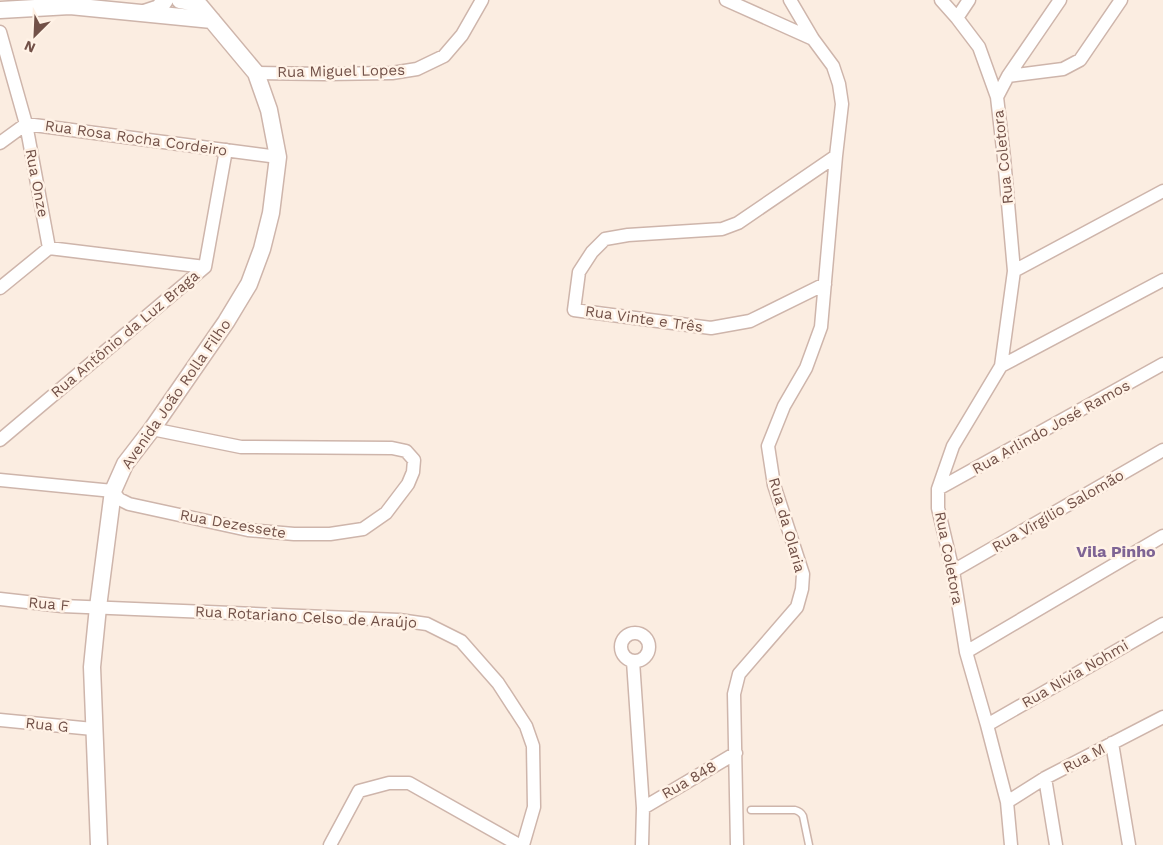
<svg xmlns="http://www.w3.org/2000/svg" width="1163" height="845" font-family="'Work Sans',sans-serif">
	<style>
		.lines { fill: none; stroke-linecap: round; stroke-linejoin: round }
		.service-casing { stroke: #ceb5ab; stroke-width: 9 }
		.minor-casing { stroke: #ceb5ab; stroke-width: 15 }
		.tertiary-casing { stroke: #ceb5ab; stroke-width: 19 }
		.service { stroke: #fff; stroke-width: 6 }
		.minor { stroke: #fff; stroke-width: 12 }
		.tertiary { stroke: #fff; stroke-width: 16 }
		.labels { text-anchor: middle; stroke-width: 5; stroke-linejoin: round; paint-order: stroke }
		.street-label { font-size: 15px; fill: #725148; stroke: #fff2e6 }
		.neighbourhood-label { font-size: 16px; font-weight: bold; fill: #7e6495; stroke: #fff2e6 }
	</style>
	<rect width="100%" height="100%" fill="#fbede1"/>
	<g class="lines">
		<defs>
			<path id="service" d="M751,810H795C799,811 801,812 803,816L809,845"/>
			<path id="minor" d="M726,0L813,39
				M941,0L957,18L979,47L997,97L1004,158L1014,271L1001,366L953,446L938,489V508L953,571L966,652L987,725L1007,802L1011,845
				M957,18L969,0
				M0,32L26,124L49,248
				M256,73L325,74L392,73L417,69L444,56L462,35L482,0
				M1008,76L1063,69L1080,60L1121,0
				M997,97L1008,76L1060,0
				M0,143L26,124L278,157
				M1014,271L1163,191
				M825,284L750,321L711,328L574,310L579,272L592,252L605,239L628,235L722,229L738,223L836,156
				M0,288L49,248L205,267
				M1001,366L1163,280
				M0,440L205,267L226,150
				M0,480L113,491L119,499L129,504L248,530L294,534H330L363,529L386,513L408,484L413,472L414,460L406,451L392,448L241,447L152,429
				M938,489L1163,364
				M953,571L1163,450
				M0,599L62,606L399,620L427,624L461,641L498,683L526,726L533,746L534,807L523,845
				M621 647a14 14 0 1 1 28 0a14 14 0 1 1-28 0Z
				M966,652L1163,536
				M633,661L643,808L642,845
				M0,720L93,729
				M987,725L1163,624
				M1112,743L1129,845
				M1045,778L1056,845
				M1007,802L1045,778L1163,717
				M643,808L736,753
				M330,845L359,791L389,783H409L519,845
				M737,845L734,694L739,674L797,607L802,589L803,574L774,485L768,446L784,406L806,368L821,327L836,156L842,104L839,84L833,66L813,39L790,0"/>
			<path id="tertiary" d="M180,0L198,3
				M0,10L70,6L212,20
				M144,13L159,8L165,0
				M99,845L92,667L98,607L113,491L125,464L152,429L226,322L249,284L262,249L271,213L278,157L269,110L256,73L195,0"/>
		</defs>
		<use href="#service" class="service-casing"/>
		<use href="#minor" class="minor-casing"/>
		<use href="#tertiary" class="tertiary-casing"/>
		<use href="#service" class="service"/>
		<use href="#minor" class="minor"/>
		<use href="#tertiary" class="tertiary"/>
	</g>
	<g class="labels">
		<g class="street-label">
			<text transform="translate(341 71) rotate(-1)" y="5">Rua Miguel Lopes</text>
			<text transform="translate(136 138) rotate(8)" y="5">Rua Rosa Rocha Cordeiro</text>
			<text transform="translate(1003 157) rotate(-96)" y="5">Rua Coletora</text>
			<text transform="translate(37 183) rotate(79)" y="5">Rua Onze</text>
			<text transform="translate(644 319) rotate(8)" y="5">Rua Vinte e Três</text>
			<text transform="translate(125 334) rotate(-40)" y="5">Rua Antônio da Luz Braga</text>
			<text transform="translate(176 394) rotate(-55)" y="5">Avenida João Rolla Filho</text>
			<text transform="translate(1051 427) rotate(-29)" y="5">Rua Arlindo José Ramos</text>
			<text transform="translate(1058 511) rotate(-30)" y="5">Rua Virgílio Salomão</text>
			<text transform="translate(233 524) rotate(10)" y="5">Rua Dezessete</text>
			<text transform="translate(787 525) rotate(74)" y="5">Rua da Olaria</text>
			<text transform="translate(949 558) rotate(79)" y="5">Rua Coletora</text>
			<text transform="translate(49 604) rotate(5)" y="5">Rua F</text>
			<text transform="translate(306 617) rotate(3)" y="5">Rua Rotariano Celso de Araújo</text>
			<text transform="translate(1075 674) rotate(-30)" y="5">Rua Nívia Nohmi</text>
			<text transform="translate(47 725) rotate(6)" y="5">Rua G</text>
			<text transform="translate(1084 758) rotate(-28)" y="5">Rua M</text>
			<text transform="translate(689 780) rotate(-30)" y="5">Rua 848</text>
		</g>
		<g class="neighbourhood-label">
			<text x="1116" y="557">Vila Pinho</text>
		</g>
	</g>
	<g transform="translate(35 35) rotate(204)" stroke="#fff2e6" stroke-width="4" paint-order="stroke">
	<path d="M0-4L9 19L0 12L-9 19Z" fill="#725148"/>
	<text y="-8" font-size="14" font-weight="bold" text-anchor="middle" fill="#725148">N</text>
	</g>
</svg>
